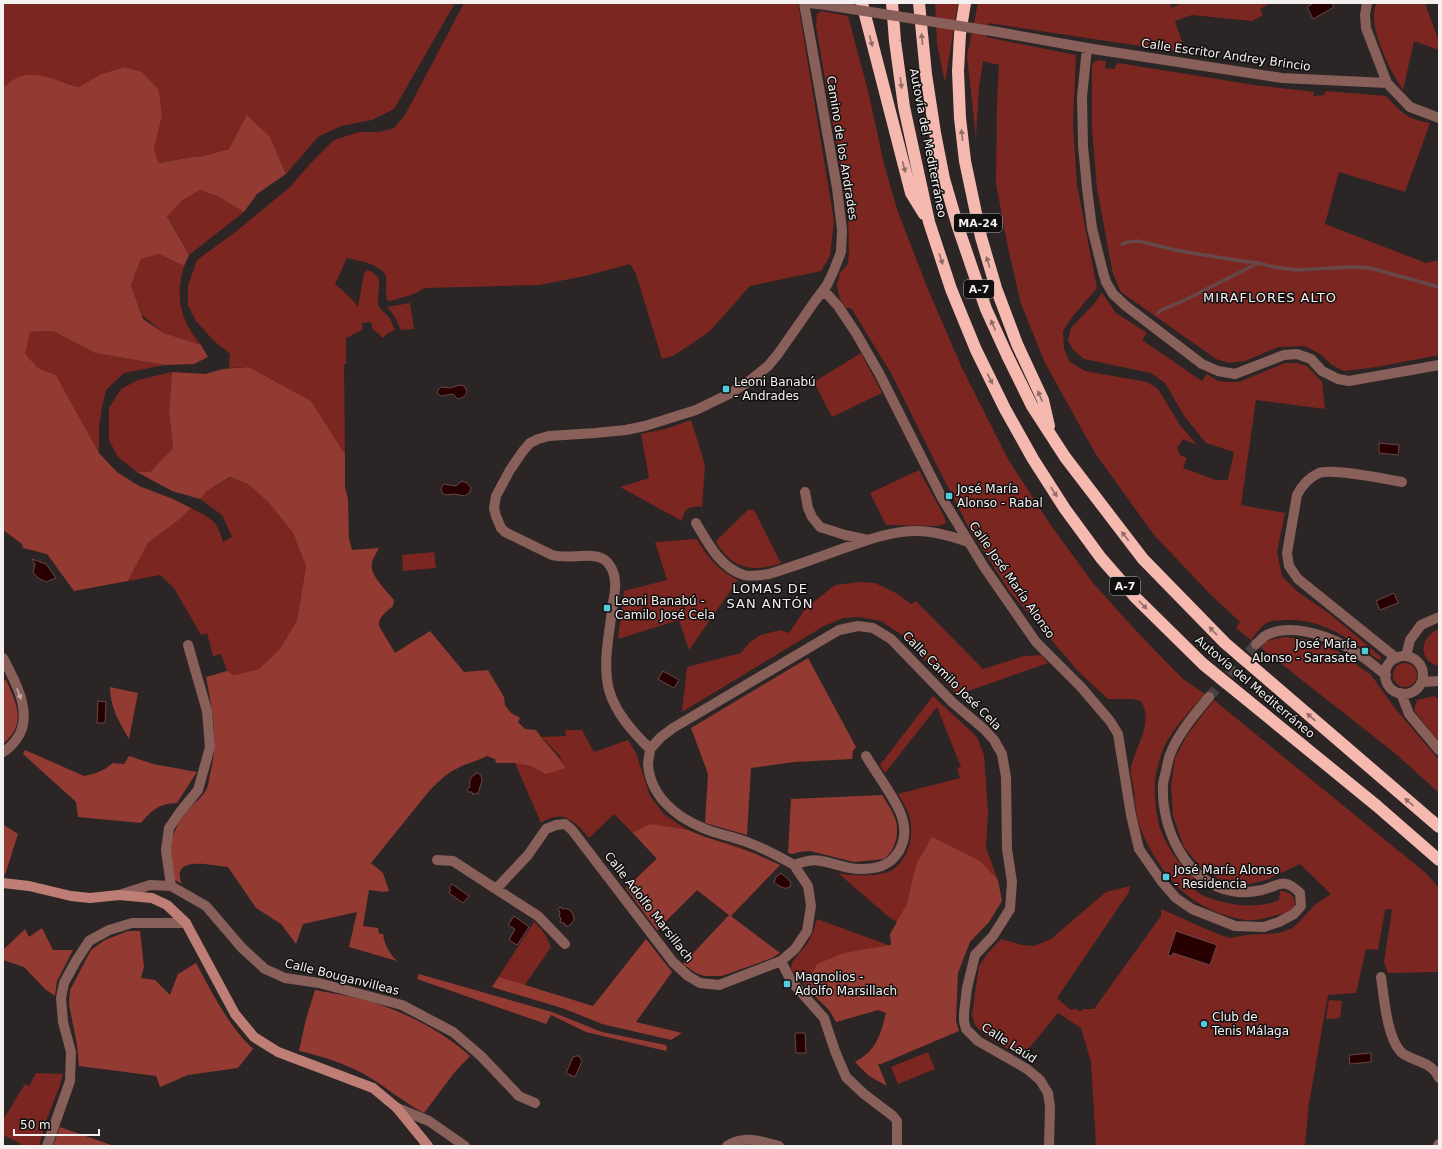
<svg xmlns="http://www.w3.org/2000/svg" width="1442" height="1149" font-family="'DejaVu Sans',sans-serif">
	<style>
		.green { fill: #7c2621 }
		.forest { fill: #933a33 }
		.water { fill: #290001; stroke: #664849 }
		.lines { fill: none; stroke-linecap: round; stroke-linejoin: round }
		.stream { stroke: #664849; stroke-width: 3.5 }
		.street-tunnel { stroke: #494343; stroke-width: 10; stroke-dasharray: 10 5; stroke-linecap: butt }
		.street { stroke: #885f59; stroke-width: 10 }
		.secondary { stroke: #bf7e75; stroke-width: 10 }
		.highway { stroke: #f6b9b0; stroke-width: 12 }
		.street-bridge { stroke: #885f59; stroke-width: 10 }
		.oneway { fill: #8f6c68 }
		.oneway2 { fill: #c3afac }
		.poi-dot { fill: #53cbdb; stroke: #110f0f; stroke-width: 1.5 }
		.labels { text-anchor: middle; stroke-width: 3; stroke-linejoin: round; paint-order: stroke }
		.shield { fill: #110f0f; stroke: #b0acac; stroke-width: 1 }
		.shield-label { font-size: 11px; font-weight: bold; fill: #f4f0f0 }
		.street-label { font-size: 12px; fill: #f4f0f0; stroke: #110f0f }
		.poi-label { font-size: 12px; fill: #f4f0f0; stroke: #110f0f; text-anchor: start }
		.neighbourhood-label { font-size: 13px; letter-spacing: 1px; fill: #f4f0f0; stroke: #110f0f }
	</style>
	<rect width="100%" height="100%" fill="#2b2525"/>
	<path class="green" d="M3,3H455L394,109L372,120L341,126L318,137L286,174L270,137L200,157H192L159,163L154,149L162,116L159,90L142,72L125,67L101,74L79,87L66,83L12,81L3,87Z
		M464,3H798L834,221L830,256L821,271L750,286L709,332L673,356L662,359L636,274L630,264L585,276L539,285L425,288L414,294L390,301L387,300C385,292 387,285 386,277C383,265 358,260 347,258L335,284L352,299L358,307L364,274L367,270C387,276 376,290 378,304C380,311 387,313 390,319C392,322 393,327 395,330L388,333L383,338L372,328V324L370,322L362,323V330L346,338V364H344L345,454L311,401L249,367L229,368L230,354L214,341L196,321L188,305V286L197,260L234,233L290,187L309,165L334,140L359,132H379L394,128L405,115Z
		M935,3H958L945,82L937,44Z
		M978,3H1169L1172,8L1181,3H1270L1260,9L1263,15L1252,21L1192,15L1175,21L1186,53L988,23L986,37L1076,55L1073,123L1077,185L1097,288L1072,317L1063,331L1064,349L1070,362L1085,371L1147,382L1158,389L1180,425L1197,445L1183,439L1177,448L1180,455L1187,458L1183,468L1216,480H1228L1234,452L1206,443L1185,417L1165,383L1151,373L1084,359L1073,350L1068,340L1071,328L1093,305L1102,293L1116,313L1147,333L1142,340L1202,381L1207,374L1218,381L1230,382H1239L1285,363H1297L1307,366L1322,382L1325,409L1256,400L1241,505L1285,513L1277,552L1282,576L1298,592L1330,614L1381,657V659L1379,660C1350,640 1321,617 1283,620C1279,621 1272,620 1268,622C1261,626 1256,634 1251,640L1236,628L1240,622L1211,595L1154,535L1095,453L1045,363L1021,304L1007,243L996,183L997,102L999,65L983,61L979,87L976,138L967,56Z
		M1377,3H1425L1439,42V50L1414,41L1403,90C1391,73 1365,23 1377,3Z
		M821,11L848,16L869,95L884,164L897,209L927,287L962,368L1008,459L1050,524L1093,583L1139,634L1183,679L1205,694C1191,710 1173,728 1164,747C1161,755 1158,765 1156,774C1153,786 1156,819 1161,831C1168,849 1180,865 1194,878L1187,884C1192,888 1197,892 1202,895C1224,905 1257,910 1279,900L1280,891C1294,891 1301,904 1288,912C1284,914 1279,914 1276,915C1267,918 1256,921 1246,920C1223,917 1198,906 1181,890C1164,874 1146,846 1139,824C1136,814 1135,802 1134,791C1133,784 1130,774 1131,767C1136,745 1154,723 1141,701L1132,699H1108L1078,671L1010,592L970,530L936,464L891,373L851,308H846L840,299L837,285L840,273L848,264L849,252L848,213L816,26L817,14Z
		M1098,60L1106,61L1105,68L1115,69L1116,64L1117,65L1118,63L1254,85L1314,92L1313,96L1325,95V91L1386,96C1403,113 1406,119 1430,123L1405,192L1339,172L1325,224L1426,263L1439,260V355L1377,367L1344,371L1332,365L1320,354L1305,346L1278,347L1245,361L1229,363L1216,359L1121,292L1113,274L1097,189L1092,128V64Z
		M200,190L219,197L244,212L189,255L167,215L183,200Z
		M159,254L184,266C175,298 180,320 201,345L164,333L142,315L131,285L141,259Z
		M410,303L414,329L401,330C397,321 394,314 387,307Z
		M53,331L95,353L165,365L124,373L106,390L102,407L99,427V453L56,375L38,368L24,354L30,332Z
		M861,353L882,393L832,417L814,382Z
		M172,372L169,411L173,448L150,472H137L118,457L109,440V408L121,389L138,380Z
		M691,420L705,465L702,507C690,505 684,509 682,521L620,487L649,478L641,434L665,429Z
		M919,470L944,516L946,523L939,526L886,525L870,493Z
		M231,477L248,484L269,503L293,533L306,566L297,620L280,649L260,669L234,675L227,671L221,654L213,656L207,633L201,635L174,588L160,575L128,581L148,543L180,519L191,508C211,519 216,518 223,542L232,537L222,515L200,499L207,491Z
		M748,510H754L781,563C753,573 731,569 716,541Z
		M697,539C707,557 719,571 738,580L689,650L679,620L618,639L624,591L667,580L655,542Z
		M434,552L436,568L403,571L402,555Z
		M861,582L875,583L896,593L911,604L916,601L983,669L1024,656L1041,655L1048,663L957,695L902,635L881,621L859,617L843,618L824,626L682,712L687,667L741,653L749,643L761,635L780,630L789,633L805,609L835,585Z
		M1439,629V666C1436,665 1432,664 1430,662C1417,651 1425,634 1439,629Z
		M1284,637L1311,640L1339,652L1371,675L1394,707L1439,760V793L1396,754L1261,648L1266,641Z
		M1393 675a12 12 0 1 1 24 0a12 12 0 1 1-24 0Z
		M933,696L977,737L984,755L988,811L986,848L998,880L980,861L899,919L897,922L890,918L838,873C850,876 882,877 892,870C909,859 915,834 909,815C907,808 902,801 898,794L960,778L957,768L961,767L937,707L885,773L880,765Z
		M1434,696L1439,700V743L1414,710L1417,700Z
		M1214,700L1427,874L1439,888V972L1388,973L1384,962L1392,909L1385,910L1378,950L1366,949L1356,993L1328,995L1309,1103L1305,1146H1096L1091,1062L1081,1028L1058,1013L1022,1057L985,1035L975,1025L972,1015L979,966L987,954L1001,939L1022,945L1034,946L1051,939L1106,892L1130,886L1129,892L1057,998L1071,1010L1077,1009L1080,1012L1083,1009H1094L1161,916V909L1213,932L1230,938L1246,935L1279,933L1293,928L1316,904L1331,894L1300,864L1266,880L1245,885L1226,883L1201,868L1184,847L1173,816L1171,786L1175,758L1187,735Z
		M565,730H582L594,752L628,740L636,753L650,796L664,814L678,824L695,834L739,847L780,865L730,916L697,890L657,930L626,888L657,858L614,814L589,838C575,821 563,808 541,823L515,763L564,765L559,755L541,737L566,736Z
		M817,919L891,946L886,1013L878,1010L836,1022L830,1011L793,973L791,968L792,962L807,944L813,932Z
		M534,922C542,929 547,936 551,947L518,995L492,987Z
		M1329,1000L1342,1001L1340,1018L1326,1019Z
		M928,1052L935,1069L898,1084L891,1067Z
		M36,1073L63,1074L60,1085L46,1121L39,1146H25L3,1135V1120L25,1084L29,1086Z"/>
	<path class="forest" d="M125,67L142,72L159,90L162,116L154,149L159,163L192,157H200L229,149L247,115L270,137L286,174L257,194L244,212L219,197L200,190L183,200L167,216L189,255L184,266L159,254L141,259L131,285L143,319L164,333L201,345L208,357L194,364L165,365L95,353L53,331L30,332L25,354L38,368L56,375L99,453L117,472L139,486L173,499L191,508L180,519L148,543L128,581L74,591L47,554L23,548L22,544L3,530V87C9,83 15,78 22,76C40,71 61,83 79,87L101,74Z
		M249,367L311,401L345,454V487L348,499L349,538L352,550L379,548C376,554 370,562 372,569C373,577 388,593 394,600L393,606C387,612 378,616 379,626L395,653L430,631L464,672L488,670L504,697L505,705L511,713L520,718L518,722L525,729L536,730C545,744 557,753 566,768L546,774L531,766L515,763H496L495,759L487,756C478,761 467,763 458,768C447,773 439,781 430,790L371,863L383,873L389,891L384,892L369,890L363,926L378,928L379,934H383C385,946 389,953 397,961L349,947L357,912L303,924L296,944L281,924L256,908L228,867C214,866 169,854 182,884L175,880C168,850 168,834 189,809C194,803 204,796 207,788C209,784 209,778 210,774C219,740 212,710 206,677L227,671L234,675L259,669L280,649L297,620L306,566L293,533L269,503L248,484L230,477L207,491L200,499L172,491L137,472H150L173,448L169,411L172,372L205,374L223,369Z
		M808,658L856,747L853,751L852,759L794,762L751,768L747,835L705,823L708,774L691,728Z
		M6,680C17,704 27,724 3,744V681Z
		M110,687L138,693L129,739C119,722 110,707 110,687Z
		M25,750L84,776L96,773L105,769L113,763L124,764L129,756L153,764L197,772L177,803C159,804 153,809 141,823L78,817L76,802L23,754Z
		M882,795C887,803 892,810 895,818C900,832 896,850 884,859L854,862L810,851L799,852L792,854L788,853L791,799Z
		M3,823L4,825L18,834L5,875H3Z
		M650,824L688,830L705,837L756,854L780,865L731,916L780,953L772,958L722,976H704L696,973L683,964L729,915L697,890L657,930L626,888L657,859L633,833Z
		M932,837L980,861L998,880L1002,901L989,922L970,942L958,973L956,1021L959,1031L881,1064H878L887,1086L869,1076L855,1062C877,1050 880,1036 886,1013L878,1010L836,1022L830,1011L806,987L817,964L844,953L891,945L890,934L907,904L916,865Z
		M42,928L53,950H73L57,981L55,996L45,989L24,967L3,960V950L25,929L29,937Z
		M128,931H140L144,967L141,978L155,980L170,995L178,974L196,963C213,994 227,1024 253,1049L238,1068L188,1075L160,1087L156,1076L79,1066L77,1045L69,1004L70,990L91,950L105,940Z
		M646,939L672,972L636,1022L682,1033L671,1040L602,1024L565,1009L492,987L499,977L593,1006Z
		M419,974L552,1012L602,1032L666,1045L667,1048L666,1051L586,1032L551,1015L546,1024L417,979Z
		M315,990C336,994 357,997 378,1004C409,1014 446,1034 470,1056L454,1073L424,1113C403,1102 385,1086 364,1074C343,1063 322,1056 299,1051L306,1019Z
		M60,1127L114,1146H115H53Z"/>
	<path class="water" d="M1314,3H1332L1334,7L1313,19L1307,7Z
		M459,385L464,386L467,391C466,396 462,398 458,399L453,394L441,396L437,393L438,390L441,387L450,388Z
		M1379,443L1399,445L1398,455L1379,453Z
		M462,481L467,483L471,488L470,492L465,496L454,494L445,495L442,492L441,488L444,484L456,486Z
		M32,559L46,564L56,578L46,582L38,578L33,572L35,564Z
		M1394,593L1398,603L1380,610L1376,601Z
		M663,671L679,680L674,688L658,679Z
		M98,701L106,702L105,723H97Z
		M476,772L481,775L482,780L478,794L476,793L473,795L472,792H468L467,790L470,787C469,782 470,776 476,774Z
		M781,873L791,882L790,884L791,886C785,891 779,886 774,882L776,877Z
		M452,884L469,896L463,903L449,893L451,890L449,888Z
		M562,907V909C569,907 574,913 574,920L569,926H566L564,923L560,922L561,918L559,916L560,913L558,908Z
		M514,916L529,927L517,945L509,940L515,929L508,925Z
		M1176,931L1217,945L1210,965L1173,953L1172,956L1168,955Z
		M795,1033H805L806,1053H796Z
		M1371,1053V1062L1350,1064L1349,1055Z
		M576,1056H579L582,1061L575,1077L566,1073L573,1057Z"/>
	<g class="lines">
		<path class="stream" d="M1122,244L1128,242L1138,241L1180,251L1235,260L1259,263L1273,267L1297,270L1351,267L1370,268L1439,287
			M1158,313L1161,310L1183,301L1258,263"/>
		<path class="street-tunnel" d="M1209,697L1256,644"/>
		<path class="street" d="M804,3L837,188L842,230L841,252L834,270L827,285L815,301L778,354L768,366L748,382L729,394L696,410L645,426L626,430L595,433L549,436L538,439L530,443L523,451L510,470L496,496L494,508L496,516L501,528L505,532L552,555C568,560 592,551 605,560C611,565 615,574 615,582C616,588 614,596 613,603C610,631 602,662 609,690C616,714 633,732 650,749C650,754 648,759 648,764C650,796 676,817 703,828C716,834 731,836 744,841C762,847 778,856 794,865C803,862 812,859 821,861C834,863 846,869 860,869C877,869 890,866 899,851C912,828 899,807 886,787C879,776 872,766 866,756
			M809,3L826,5
			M1367,3L1365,15L1366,28L1387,83L1410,107L1439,118
			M998,32L1093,49L1282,78L1387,83
			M1087,48L1082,97L1083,146L1087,188L1092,228L1103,272L1106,282L1113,294L1126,306L1202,364L1218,371L1235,374L1284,355L1297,354L1311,359L1322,371L1338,379L1349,381L1439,365
			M822,293L828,295L838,306L856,333L879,373L942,498L984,567L1036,642L1081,687L1110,721L1118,734L1131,815L1139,849L1162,882L1176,898L1192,909L1235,926L1264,927L1279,922L1294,914L1301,906L1300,893C1283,877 1281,885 1262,890C1253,892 1241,893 1232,891C1185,882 1161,828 1163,784C1164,778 1166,772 1167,766C1168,762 1169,756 1171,752C1180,731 1195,714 1209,697
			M805,492L808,508L812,517L820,527L845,535L868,540
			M696,523C708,543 720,568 744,575C752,577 761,575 769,574C792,567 814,559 836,551C862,542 889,531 917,531C934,531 951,536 968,542
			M1256,644C1259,642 1262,638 1265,636C1288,623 1324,634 1345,646C1360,653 1373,665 1386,675
			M1406,656L1410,640L1421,625L1439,617
			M1385 675a19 19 0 1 1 38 0a19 19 0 1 1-38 0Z
			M3,658C15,681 35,715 16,740C12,745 9,749 3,752
			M1396,658L1298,579L1289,566L1287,553L1297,495C1302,485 1308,478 1319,473C1333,468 1385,479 1402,482
			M1422,682L1439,681
			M1401,693L1409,714L1439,750
			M650,749L661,737L673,728L839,630L858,626L873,628L891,639L952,702L984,729L994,740L1002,754L1006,777L1007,849L1012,882L1010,909L993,936L975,955L967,988L964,1013V1021L966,1029L978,1041L1027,1069L1040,1080L1048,1093L1050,1107L1049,1146
			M437,860L453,861L496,889L528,855L546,829L556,825L565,824L572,830L673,962L688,976L700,983L719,985L781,961L795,949L807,931L811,906L808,886L794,865
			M171,886L166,850L169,828L180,812L198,790L210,747L207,711L188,645
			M496,889L538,916L565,944
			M119,895L150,885L171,886L206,906L242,948L265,969L285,978L319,983L402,1005L453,1032L481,1056L519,1096L535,1103
			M781,961L791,981L824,1018L835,1051L846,1077L864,1094L893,1116L897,1121V1146
			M1381,977C1384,997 1387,1038 1401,1052C1412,1062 1431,1060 1439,1078
			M397,1108L429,1121L465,1146
			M47,1146L70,1081L71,1052L63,1022L61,998L64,983L76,961L89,941L109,930L132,923H186
			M727,1146C744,1135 760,1141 779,1146
			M1438,1146L1439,1144"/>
		<path class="secondary" d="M3,883L29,886L71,896L90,898L119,895L152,898L167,905L186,923L235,1014L254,1037L278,1052L373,1088L397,1108L428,1146"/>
		<path class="highway" d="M862,3L911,193L924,214
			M892,3L895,41L904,107L929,222L951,289L976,350L1005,409L1033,459L1065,509L1101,558L1136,598L1203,664L1377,806L1439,860
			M919,3L926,74L935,133L944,179L958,227L986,309L1007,355L1032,406L1065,457L1143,559L1225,643L1439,827
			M965,3L960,34L958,71L960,118L965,161L981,237L996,288L1017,344L1043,400L1049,426"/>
		<path class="street-bridge" d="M826,5L998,32"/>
	</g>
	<defs><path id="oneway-solid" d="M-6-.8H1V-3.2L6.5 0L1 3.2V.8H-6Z"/></defs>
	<g class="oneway">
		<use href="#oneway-solid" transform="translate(922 39) rotate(-96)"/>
		<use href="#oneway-solid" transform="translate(871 41) rotate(75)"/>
		<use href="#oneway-solid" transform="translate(901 83) rotate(82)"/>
		<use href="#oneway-solid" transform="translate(962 135) rotate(-96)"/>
		<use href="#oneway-solid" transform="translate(904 167) rotate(75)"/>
		<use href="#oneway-solid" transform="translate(941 259) rotate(72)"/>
		<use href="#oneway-solid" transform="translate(988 262) rotate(-107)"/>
		<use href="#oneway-solid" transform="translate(993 325) rotate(-114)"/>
		<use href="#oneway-solid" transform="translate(990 379) rotate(64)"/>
		<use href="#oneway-solid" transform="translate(1040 396) rotate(-113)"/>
		<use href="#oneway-solid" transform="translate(1054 492) rotate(57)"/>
		<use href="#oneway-solid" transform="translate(1125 536) rotate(-128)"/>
		<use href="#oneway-solid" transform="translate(1143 605) rotate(45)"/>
		<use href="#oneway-solid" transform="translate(1213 631) rotate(-134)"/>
		<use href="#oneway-solid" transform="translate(1311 717) rotate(-139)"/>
		<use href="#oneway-solid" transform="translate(1409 802) rotate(-139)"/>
	</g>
	<use class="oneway2" href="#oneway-solid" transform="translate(19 694) rotate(70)"/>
	<g class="poi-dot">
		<rect x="722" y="385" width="8" height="8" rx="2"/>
		<rect x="945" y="492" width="8" height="8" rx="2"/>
		<rect x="603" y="604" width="8" height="8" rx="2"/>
		<rect x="1361" y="647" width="8" height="8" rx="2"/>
		<rect x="1162" y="873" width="8" height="8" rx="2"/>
		<rect x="783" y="980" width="8" height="8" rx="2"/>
		<circle cx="1204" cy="1024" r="4"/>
	</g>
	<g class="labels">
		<g class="shield">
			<rect x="954" y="214" width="48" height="18" rx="3"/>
			<rect x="964" y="280" width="30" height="18" rx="3"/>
			<rect x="1110" y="577" width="30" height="18" rx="3"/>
		</g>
		<g class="shield-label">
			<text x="978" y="227">MA-24</text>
			<text x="979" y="293">A-7</text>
			<text x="1125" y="590">A-7</text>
		</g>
		<g class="street-label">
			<text transform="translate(1226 55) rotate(8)" y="4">Calle Escritor Andrey Brincio</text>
			<text transform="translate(928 143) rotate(79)" y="4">Autovía del Mediterráneo</text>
			<text transform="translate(842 148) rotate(81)" y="4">Camino de los Andrades</text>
			<text transform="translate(1012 580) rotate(55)" y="4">Calle José María Alonso</text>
			<text transform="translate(952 681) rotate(45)" y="4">Calle Camilo José Cela</text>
			<text transform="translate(1255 687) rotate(40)" y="4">Autovía del Mediterráneo</text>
			<text transform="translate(649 907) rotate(52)" y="4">Calle Adolfo Marsillach</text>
			<text transform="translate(342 977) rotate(14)" y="4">Calle Bouganvilleas</text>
			<text transform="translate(1009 1043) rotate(33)" y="4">Calle Laúd</text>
		</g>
		<g class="poi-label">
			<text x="734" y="386">Leoni Banabú<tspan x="734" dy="14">- Andrades</tspan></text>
			<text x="957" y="493">José María<tspan x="957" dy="14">Alonso - Rabal</tspan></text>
			<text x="615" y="605">Leoni Banabú -<tspan x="615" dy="14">Camilo José Cela</tspan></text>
			<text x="1357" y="648" text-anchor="end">José María<tspan x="1357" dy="14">Alonso - Sarasate</tspan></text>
			<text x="1174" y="874">José María Alonso<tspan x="1174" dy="14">- Residencia</tspan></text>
			<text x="795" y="981">Magnolios -<tspan x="795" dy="14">Adolfo Marsillach</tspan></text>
			<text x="1212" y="1021">Club de<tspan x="1212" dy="14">Tenis Málaga</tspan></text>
		</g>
		<g class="neighbourhood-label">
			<text x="1270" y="302">MIRAFLORES ALTO</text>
			<text x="770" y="593">LOMAS DE<tspan x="770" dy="15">SAN ANTÓN</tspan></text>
		</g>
	</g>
	<rect width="1442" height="1149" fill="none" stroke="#f4f0f0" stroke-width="8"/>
	<path d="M14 1129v6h85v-6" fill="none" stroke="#f4f0f0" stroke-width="2"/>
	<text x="20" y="1129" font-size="12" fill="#f4f0f0" stroke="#110f0f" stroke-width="3" paint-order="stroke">50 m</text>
</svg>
